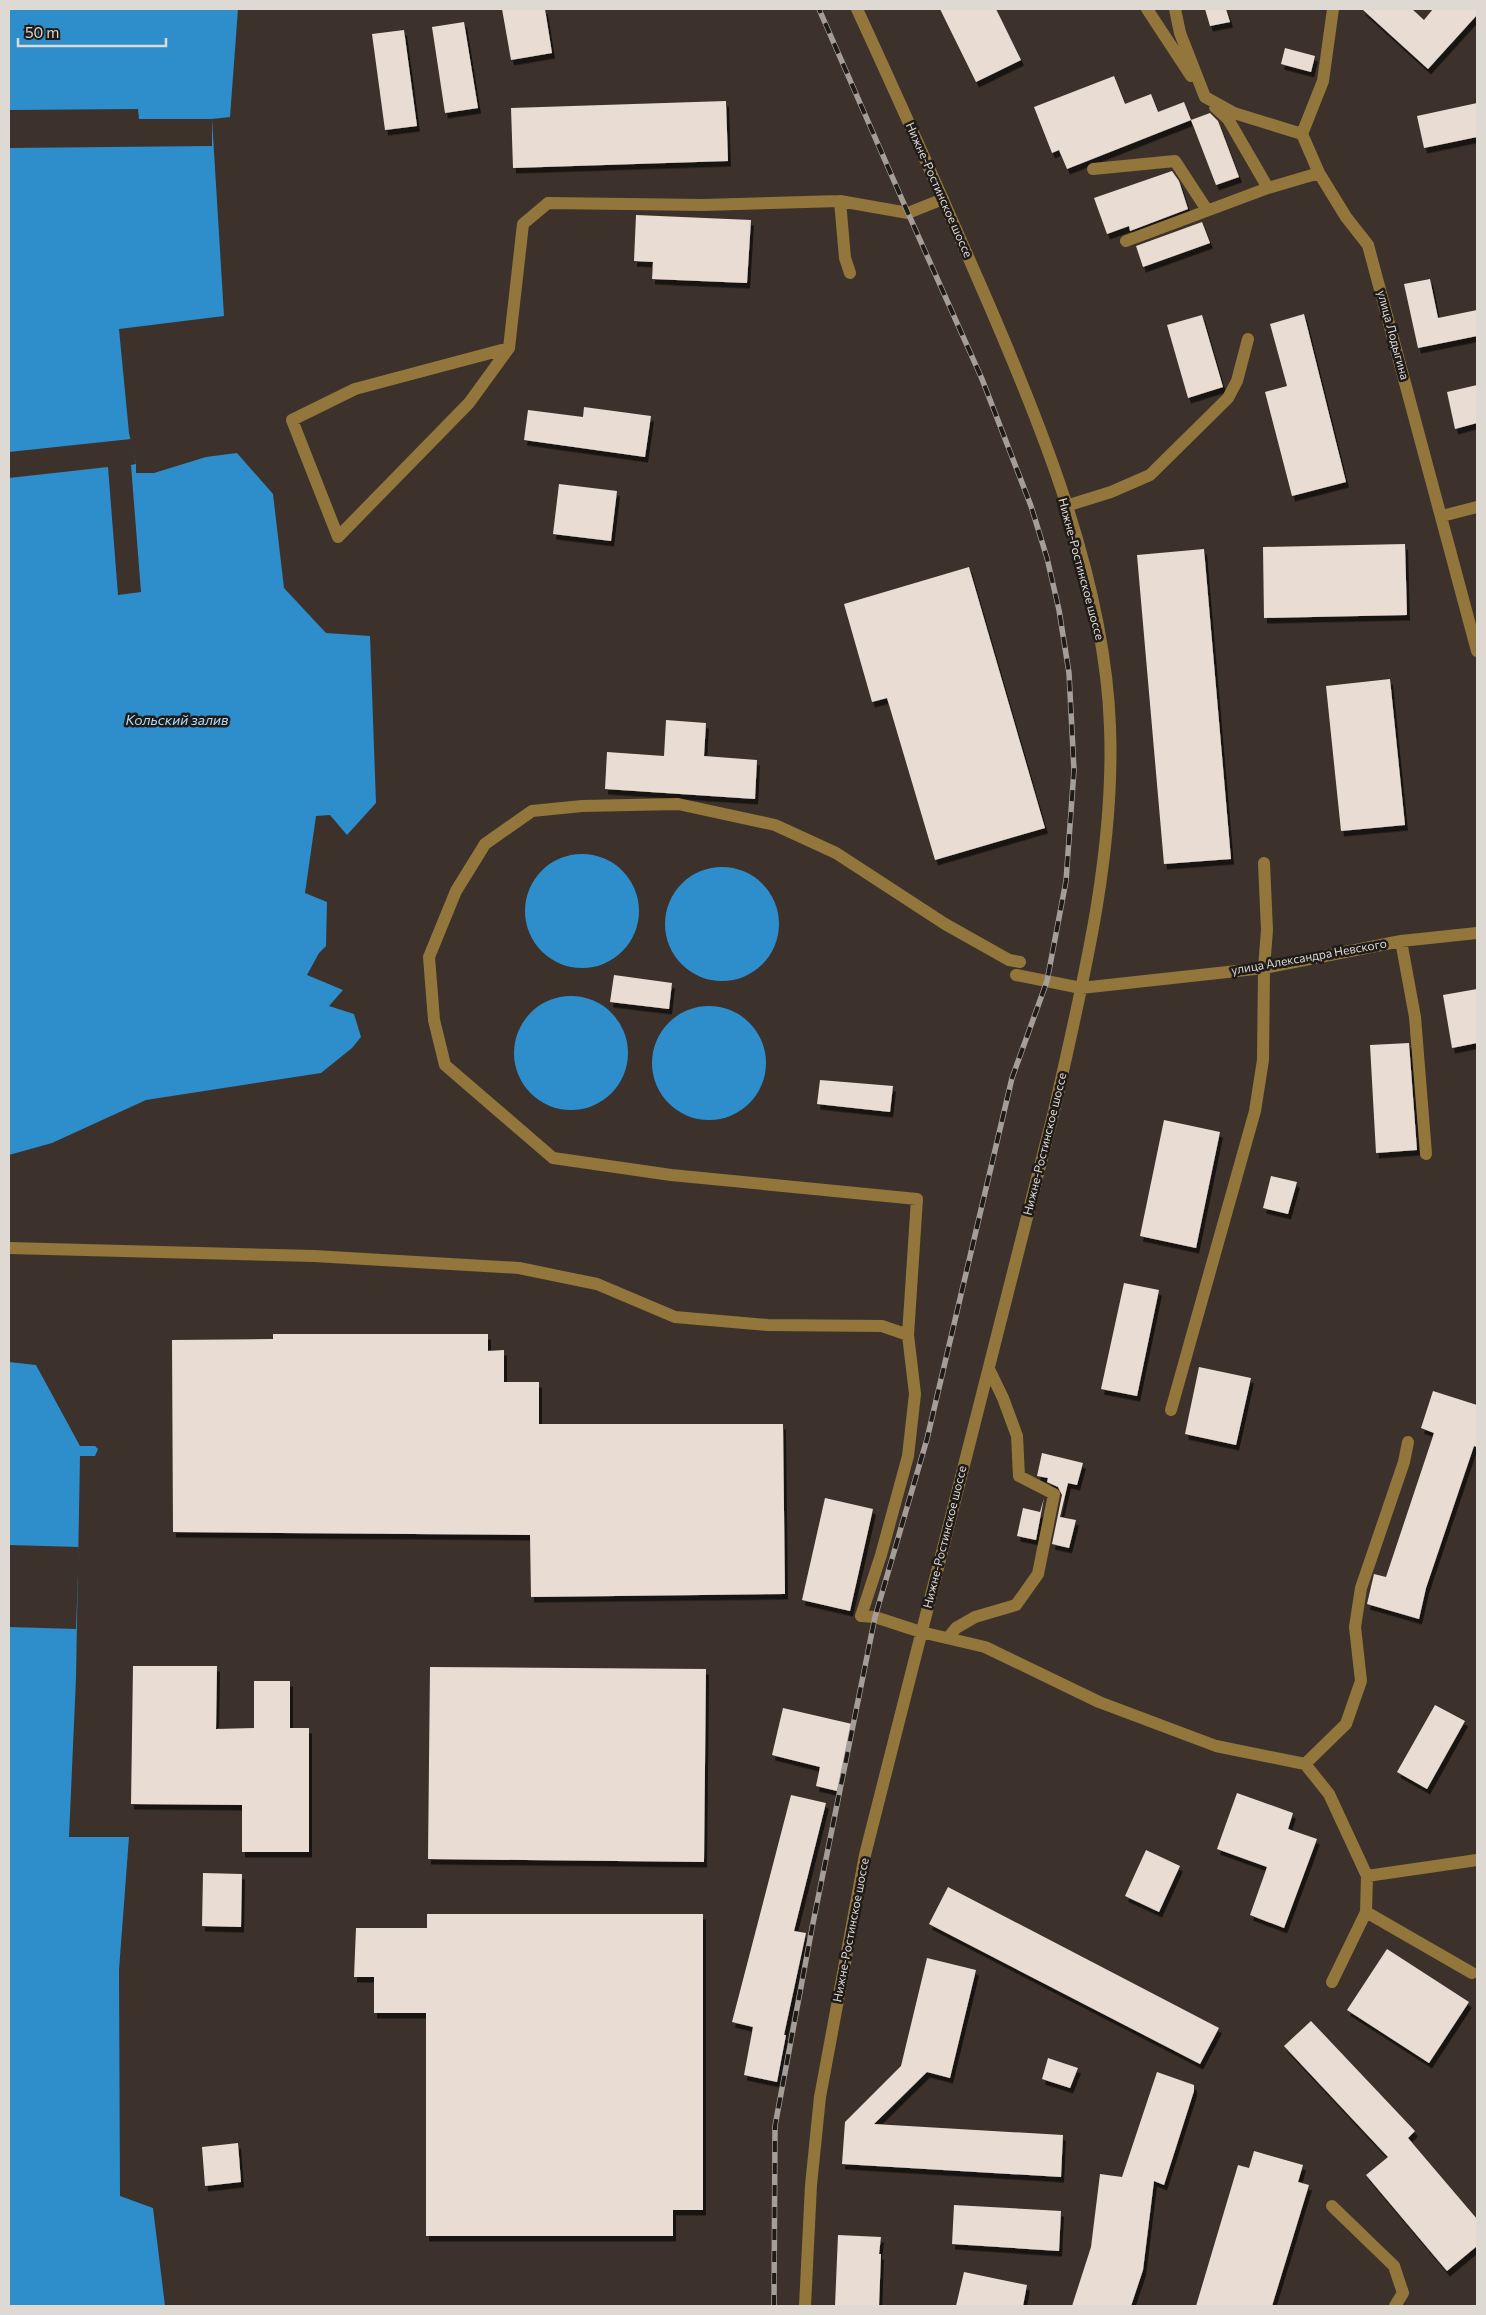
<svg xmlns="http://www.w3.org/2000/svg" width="1486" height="2315" font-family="Commissioner,sans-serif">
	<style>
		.water { fill: #2e8dcb }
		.pier { fill: #3c322b }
		.building { fill: #e9dcd3; filter: url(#shadow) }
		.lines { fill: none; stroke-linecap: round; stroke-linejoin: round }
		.minor { stroke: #93763c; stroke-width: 12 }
		.rail-casing { stroke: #a59e98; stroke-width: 5.5 }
		.rail { stroke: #1f1b18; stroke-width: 4; stroke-dasharray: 11; stroke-linecap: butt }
		.labels { text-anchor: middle; stroke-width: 5; stroke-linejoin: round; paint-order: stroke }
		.street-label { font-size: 12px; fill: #dfd9d4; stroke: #1f1b18 }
		.water-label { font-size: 14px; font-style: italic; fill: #b1dafb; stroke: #1f1b18 }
	</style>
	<defs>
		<filter id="shadow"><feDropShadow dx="3" dy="5.5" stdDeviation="0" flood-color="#0009"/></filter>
	</defs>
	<rect width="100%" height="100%" fill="#3c322b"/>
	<path class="water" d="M9,9H238L230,117L212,119L224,316L119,329L129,433L136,464V473H154L206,457L237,453L273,494L284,588L326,633L370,636L376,803L347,835L330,815L316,816L305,893L327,902L326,946L319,953L307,975L343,990L329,1006L354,1014L361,1037L352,1048L321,1073L146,1100L52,1143L9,1155Z
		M525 911a57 57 0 1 1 114 0a57 57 0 1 1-114 0Z
		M665 924a57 57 0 1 1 114 0a57 57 0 1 1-114 0Z
		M514 1053a57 57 0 1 1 114 0a57 57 0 1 1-114 0Z
		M652 1063a57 57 0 1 1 114 0a57 57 0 1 1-114 0Z
		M9,1362L36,1365L80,1446H95L98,1449L95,1456H80L76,1678L69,1837H129L119,1970L120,2196L153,2208L165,2306H9Z"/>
	<path class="pier" d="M138,109L139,119H212V146L9,148V110Z
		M131,439L136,464L131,465L141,592L118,595L108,467L9,478V452Z
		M9,1545L79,1547L76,1629L9,1627Z"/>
	<path class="building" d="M502,9H545L552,53L511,60Z
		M940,9H996L1021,60L976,82Z
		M1205,9H1226L1230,22L1210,26Z
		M1362,9H1412L1424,20L1433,9H1477V15L1428,69Z
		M464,22L478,108L445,113L432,27Z
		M404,30L417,126L385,130L372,34Z
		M1285,48L1315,56L1311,72L1281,64Z
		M1114,76L1125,104L1151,94L1158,112L1184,102L1191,120L1067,169L1059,150L1052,153L1034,107Z
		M726,101L728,161L513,168L511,108Z
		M1477,103V137L1424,148L1417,116Z
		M1210,113L1218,121L1239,177L1216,185L1191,120Z
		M1172,171L1179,181L1188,209L1130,231L1129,226L1107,234L1094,198Z
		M636,215L751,220L747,283L652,279L653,262L634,261Z
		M1202,222L1210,243L1143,267L1136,246Z
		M1430,279L1438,318L1477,310V336L1418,348L1404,284Z
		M1304,314L1346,482L1292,496L1265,392L1287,386L1270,324Z
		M1202,315L1223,387L1188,398L1167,325Z
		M1477,385V423L1455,429L1447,392Z
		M584,407L651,416L645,457L524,440L528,410L583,417Z
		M559,484L617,491L611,541L553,534Z
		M1405,544L1407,615L1264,618L1263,547Z
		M1204,549L1231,859L1164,864L1137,555Z
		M969,567L1045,828L935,860L887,698L872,702L844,604Z
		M1390,679L1405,825L1341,831L1326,686Z
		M666,720L706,723L704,756L757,760L755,799L605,789L607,752L664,756Z
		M614,975L672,983L669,1009L610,1002Z
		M1477,989V1043L1452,1048L1443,995Z
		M1409,1043L1417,1150L1376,1153L1370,1045Z
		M820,1080L893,1086L890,1112L817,1104Z
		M1164,1120L1220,1132L1196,1248L1140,1236Z
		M1271,1176L1297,1182L1288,1214L1263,1208Z
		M1124,1283L1159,1290L1137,1396L1101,1389Z
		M273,1334H488V1351L504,1350V1382H539V1424H783L785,1594L531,1597L530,1535L173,1532L172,1340L273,1339Z
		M1199,1367L1251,1378L1236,1445L1185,1434Z
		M1433,1391L1477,1405V1447L1474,1446L1426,1588L1419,1619L1367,1604L1374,1574L1386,1577L1434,1433L1421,1428Z
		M1042,1453L1083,1463L1077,1485L1068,1483L1060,1517L1076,1520L1069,1548L1052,1544L1062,1495L1058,1487L1047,1482L1048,1478L1037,1476Z
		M825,1498L873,1509L850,1611L802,1600Z
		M1044,1498L1036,1540L1017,1536L1023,1508L1040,1512Z
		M133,1666H217L216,1729L254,1728V1681H290V1728H309V1852H242V1805L131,1804Z
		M430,1667L706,1669L704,1862L428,1859Z
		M1435,1705L1465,1721L1427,1789L1397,1772Z
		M783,1708L852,1724L837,1791L816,1786L820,1767L772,1755Z
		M1237,1793L1293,1813L1288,1829L1317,1839L1284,1928L1250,1915L1267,1867L1217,1849Z
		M791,1795L826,1803L794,1931L806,1933L784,2035H786L777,2082L744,2075L753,2027L732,2022Z
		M1146,1850L1180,1866L1159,1912L1125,1896Z
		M203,1873L242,1874L241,1927L202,1926Z
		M948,1887L1219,2028L1200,2064L929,1924Z
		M427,1914H703V2210H673V2236H426V2013H374V1977H354L356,1928H427Z
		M1387,1949L1469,2002L1429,2063L1347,2010Z
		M927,1958L976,1970L950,2078L927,2072L874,2124L1063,2135L1061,2177L842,2164L845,2122L901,2066Z
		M1311,2021L1415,2131L1408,2138L1477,2219V2246L1447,2271L1366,2175L1388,2157L1284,2046Z
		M1048,2058L1078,2068L1070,2088L1042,2079Z
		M1157,2072L1194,2085V2091L1164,2185L1154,2181L1143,2270L1131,2306H1072L1091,2247L1100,2174L1122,2177Z
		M238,2143L241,2182L205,2186L202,2147Z
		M1254,2151L1303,2165L1298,2182L1309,2185L1272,2306H1196L1238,2165L1249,2168Z
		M954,2205L1061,2211L1059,2251L952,2244Z
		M838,2235L881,2237L879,2254H881L879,2306H835Z
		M964,2272L1027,2285L1023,2306H956Z"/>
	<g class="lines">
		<path class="minor" d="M1147,9L1191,76
			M1175,9L1180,33L1205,97L1234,113L1302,134L1319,173L1346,217L1368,245L1477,651
			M1215,107L1228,119L1268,188
			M1302,134L1323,81L1333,9
			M1093,169L1175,161L1207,210
			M840,201L845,258L850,273
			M1126,241L1268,188L1319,173
			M509,348L355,389L292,420L338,537L469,403L509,348L523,224L548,203L703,205L840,201L908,213L943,199
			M1066,506L1111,492L1150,475L1228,398L1237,381L1248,339
			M1442,516L1477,507
			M1401,941L1415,1017L1426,1154
			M1020,962L1009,960L945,924L836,853L775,825L678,804L582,806L532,811L485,844L456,891L429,957L434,1020L445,1065L553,1158L671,1175L917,1199L908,1335L915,1394L908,1456L881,1555L861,1616L875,1617L921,1632L985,1647L1099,1702L1216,1746L1305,1764L1329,1794L1367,1876L1477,1860
			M1016,975L1081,988L1264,968L1401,941L1477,933
			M9,1248L314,1256L519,1268L597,1284L675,1317L768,1325L882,1326L908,1335
			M1171,1410L1255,1111L1263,1060L1264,968L1267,930L1264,863
			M948,1638L956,1628L975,1617L1016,1605L1038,1574L1054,1494L1019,1476L1017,1436L1003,1398L989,1369
			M1305,1764L1346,1724L1361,1681L1355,1627L1361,1588L1404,1462L1408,1442
			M1366,1912L1472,1973
			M1332,1982L1366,1912L1367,1876
			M1332,2206L1394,2266L1403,2293L1395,2306
			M805,2306L811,2185L820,2097L865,1855L1054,1111C1082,986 1115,856 1110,727C1105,579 1039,419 980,284C940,192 899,100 857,9"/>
		<defs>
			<path id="rail" d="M774,2306L775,2126L812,1928L875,1617L927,1439L1012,1078L1047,981L1066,881L1074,770L1069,673L1059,610L1047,558L1031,506L982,379L908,213L819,9"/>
		</defs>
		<use href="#rail" class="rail-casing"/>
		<use href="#rail" class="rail"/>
	</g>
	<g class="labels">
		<g class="street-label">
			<text transform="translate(939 190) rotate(66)" y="4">Нижне-Ростинское шоссе</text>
			<text transform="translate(1393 335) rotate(75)" y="4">улица Лодыгина</text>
			<text transform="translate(1081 569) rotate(75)" y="4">Нижне-Ростинское шоссе</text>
			<text transform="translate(1309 957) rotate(-10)" y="4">улица Александра Невского</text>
			<text transform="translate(1045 1144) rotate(-76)" y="4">Нижне-Ростинское шоссе</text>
			<text transform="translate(945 1537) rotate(-76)" y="4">Нижне-Ростинское шоссе</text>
			<text transform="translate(851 1930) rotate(-79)" y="4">Нижне-Ростинское шоссе</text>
		</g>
		<g class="water-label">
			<text x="177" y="725">Кольский залив</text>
		</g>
	</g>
	<rect width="1486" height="2315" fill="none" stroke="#dfd9d4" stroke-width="20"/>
	<path d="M18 38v8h148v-8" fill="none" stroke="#dfd9d4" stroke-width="2.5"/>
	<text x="25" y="38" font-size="15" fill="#dfd9d4" stroke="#1f1b18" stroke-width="4" paint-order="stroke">50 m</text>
</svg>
